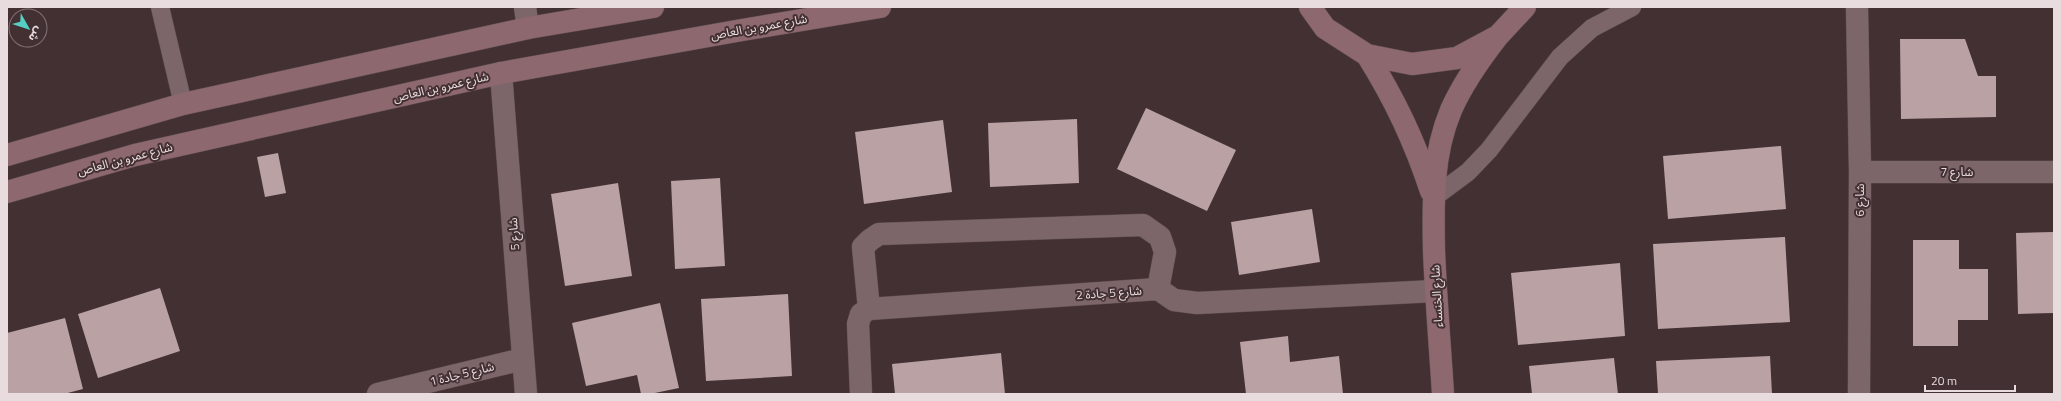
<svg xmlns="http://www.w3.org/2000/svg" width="2061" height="401" font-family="'Titillium Web','Noto Sans Arabic',sans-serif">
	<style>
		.building { fill: #b9a1a4 }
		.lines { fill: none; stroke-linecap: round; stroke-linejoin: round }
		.lane-casing { stroke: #5f4f51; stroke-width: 19 }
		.street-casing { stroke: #5f4f51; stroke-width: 23 }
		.secondary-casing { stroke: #5f4f51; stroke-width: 23 }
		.lane { stroke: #7d6669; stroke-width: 18 }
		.street { stroke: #7d6669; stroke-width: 22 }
		.secondary { stroke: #8d686e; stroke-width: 22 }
		.labels { text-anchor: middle; stroke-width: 4; stroke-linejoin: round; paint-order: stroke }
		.street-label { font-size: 12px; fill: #e9dcde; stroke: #433033 }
	</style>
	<rect width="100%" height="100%" fill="#433033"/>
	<path class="building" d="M1900,39H1965L1978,76H1996V117L1901,119Z
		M1146,108L1236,150L1207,211L1117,169Z
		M1077,119L1079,183L990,187L988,123Z
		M943,120L952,192L864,204L855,132Z
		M1781,146L1786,209L1668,219L1663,156Z
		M278,153L286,193L265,197L257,157Z
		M720,178L725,266L675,269L671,181Z
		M618,183L632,276L565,286L551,194Z
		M1312,209L1320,262L1239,275L1231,222Z
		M2054,232V313L2018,314L2016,233Z
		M1785,237L1790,322L1658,329L1653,244Z
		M1913,240H1959V269H1988V320H1958V346H1913Z
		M1620,263L1625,336L1518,345L1511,273Z
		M160,288L180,351L98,378L78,314Z
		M788,294L792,376L706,381L701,299Z
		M660,303L679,388L650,394H641L637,375L586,386L572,323Z
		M65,318L83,389L64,394H7V333Z
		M1288,336L1290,362L1339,356L1343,394H1246L1240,342Z
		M1001,353L1005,394H895L892,364Z
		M1770,356L1772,394H1658L1656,361Z
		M1614,358L1618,394H1532L1529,366Z"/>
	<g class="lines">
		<defs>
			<path id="lane" d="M160,7L183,104
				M1433,198L1468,172L1489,150L1560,57L1592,28L1632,7"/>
			<path id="street" d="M525,7L528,28
				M1857,7L1860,172L1859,394
				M501,73L526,394
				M1860,172H2054
				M869,309L863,247L870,240L879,234L1143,225L1160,237L1165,252L1158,289
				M378,394L523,359
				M861,394L858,324L861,314L869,309L1158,289L1174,300L1197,303L1435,291"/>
			<path id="secondary" d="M1310,7L1325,28L1367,55L1412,64L1457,58L1498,36L1525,7
				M1367,55C1395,100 1414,140 1431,191
				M7,155L183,104L528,28L653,7
				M7,192L135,155L501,73L742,30L880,7
				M1443,394C1440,346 1436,299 1434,251C1433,203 1432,155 1451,110C1463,83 1480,59 1498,36"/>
		</defs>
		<use href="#lane" class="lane-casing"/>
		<use href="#street" class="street-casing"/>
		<use href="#secondary" class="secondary-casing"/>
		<use href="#lane" class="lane"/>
		<use href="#street" class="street"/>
		<use href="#secondary" class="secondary"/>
	</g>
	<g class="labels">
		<g class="street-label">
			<text transform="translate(759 27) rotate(-10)" y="4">شارع عمرو بن العاص</text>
			<text transform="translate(441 87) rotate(-13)" y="4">شارع عمرو بن العاص</text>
			<text transform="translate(125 159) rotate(-15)" y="4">شارع عمرو بن العاص</text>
			<text x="1957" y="176">شارع 7</text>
			<text transform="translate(1860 200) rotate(-90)" y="4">شارع 6</text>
			<text transform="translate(514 234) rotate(-94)" y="4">شارع 5</text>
			<text transform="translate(1109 293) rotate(-4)" y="4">شارع 5 جادة 2</text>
			<text transform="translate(1437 296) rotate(-93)" y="4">شارع الخنساء</text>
			<text transform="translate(462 374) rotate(-14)" y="4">شارع 5 جادة 1</text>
		</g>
	</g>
	<rect width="2061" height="401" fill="none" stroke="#e9dcde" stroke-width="16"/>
	<g transform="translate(28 28) rotate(129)"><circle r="19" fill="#433033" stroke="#857577"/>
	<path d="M0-3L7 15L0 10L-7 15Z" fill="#55cec5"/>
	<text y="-6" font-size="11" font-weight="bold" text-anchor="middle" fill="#e9dcde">ش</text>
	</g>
	<path d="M1925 385v6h90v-6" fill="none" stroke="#e9dcde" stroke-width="2"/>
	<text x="1931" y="385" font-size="12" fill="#e9dcde" stroke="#433033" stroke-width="3" paint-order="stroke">20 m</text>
</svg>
